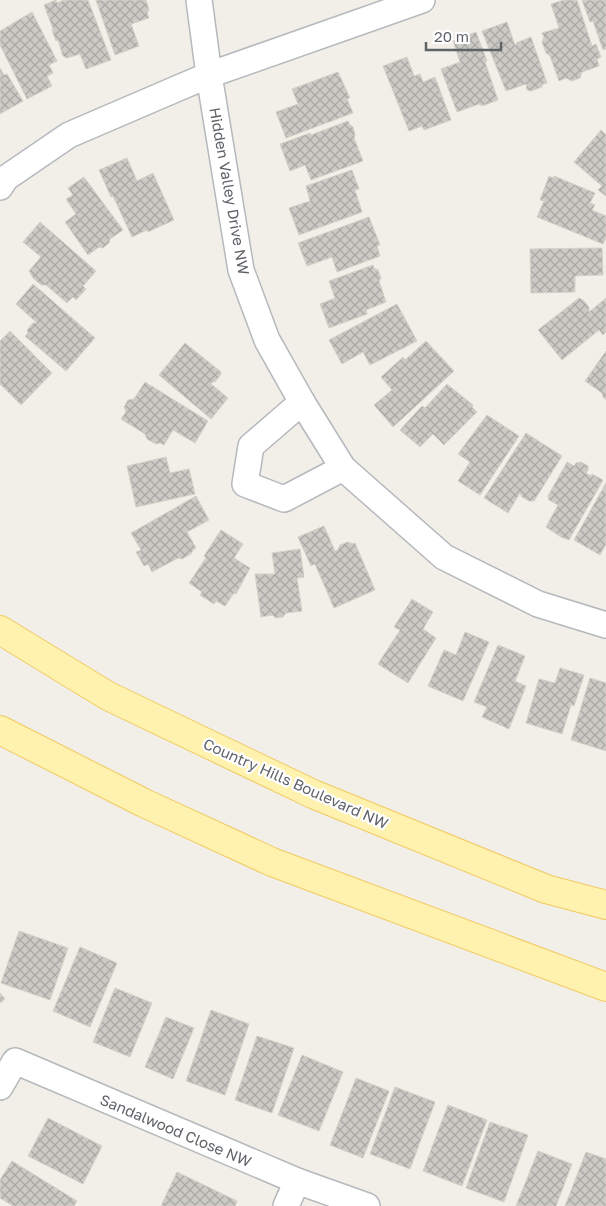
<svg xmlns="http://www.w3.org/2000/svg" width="606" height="1206" font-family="'Golos Text',sans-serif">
  <defs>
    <pattern id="building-cross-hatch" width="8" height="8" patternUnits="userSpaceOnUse" patternTransform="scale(1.25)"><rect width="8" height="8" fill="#cccac5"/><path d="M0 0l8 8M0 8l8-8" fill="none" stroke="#a9a8a4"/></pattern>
  </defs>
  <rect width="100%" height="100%" fill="#f1efe8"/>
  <g fill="url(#building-cross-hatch)" stroke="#d6d1c6">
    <path d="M 56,0 L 57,3 L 64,0 L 88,0 L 111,60 L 86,69 L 80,54 L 67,58 L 63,56 L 58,40 L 56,41 L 52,30 L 53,29 L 44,5 Z"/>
    <path d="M 96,0 L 146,0 L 149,10 L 147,13 L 149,18 L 131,24 L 139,46 L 115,55 Z"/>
    <path d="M 564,0 L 577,0 L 592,46 L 596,44 L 601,57 L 597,59 L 599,66 L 582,72 L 580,78 L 572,81 L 566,78 L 559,81 L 550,56 L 546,53 L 542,42 L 544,37 L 542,33 L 559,28 L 551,4 Z"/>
    <path d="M 582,0 L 606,0 L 606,49 L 603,50 L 593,21 L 590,22 Z"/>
    <path d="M 32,12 L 57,61 L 49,65 L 53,73 L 47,76 L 52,86 L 27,99 L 0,45 L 0,31 Z"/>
    <path d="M 507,22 L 515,45 L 517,44 L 516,43 L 531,37 L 547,83 L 543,84 L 542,87 L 531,91 L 527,90 L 526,84 L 506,91 L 482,31 Z"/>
    <path d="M 476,32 L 487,61 L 485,62 L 498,100 L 482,106 L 479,104 L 457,112 L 441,69 L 460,62 L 453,41 Z"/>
    <path d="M 407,57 L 414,76 L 420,74 L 423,82 L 435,77 L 451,120 L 424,130 L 422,126 L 409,131 L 383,66 Z"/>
    <path d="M 0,68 L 4,75 L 7,74 L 23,101 L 0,114 Z"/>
    <path d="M 338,72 L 350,98 L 347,99 L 353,113 L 286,138 L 276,112 L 298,104 L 292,89 Z"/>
    <path d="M 348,121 L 350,125 L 353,127 L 355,134 L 354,138 L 363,161 L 311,180 L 305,165 L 290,171 L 280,144 L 310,133 L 311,135 Z"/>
    <path d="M 601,130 L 606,135 L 606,196 L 598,190 L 602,186 L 574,162 Z"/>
    <path d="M 127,158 L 137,181 L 153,173 L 174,220 L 150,231 L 148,232 L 147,230 L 132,237 L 113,196 L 111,197 L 99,170 Z"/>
    <path d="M 352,170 L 359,189 L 355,190 L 362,212 L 299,235 L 289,208 L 310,201 L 306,186 Z"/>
    <path d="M 549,176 L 553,178 L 554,176 L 595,193 L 590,203 L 595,205 L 592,210 L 606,216 L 606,238 L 603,244 L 537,217 L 544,201 L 540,200 Z"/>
    <path d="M 84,177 L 123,230 L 110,239 L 109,243 L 103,248 L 99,247 L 88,255 L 65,222 L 76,214 L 66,199 L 73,195 L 68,188 Z"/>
    <path d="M 369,217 L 380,245 L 377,246 L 380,256 L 337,272 L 332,257 L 307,266 L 298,243 Z"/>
    <path d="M 40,222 L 96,271 L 83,286 L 86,289 L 76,300 L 73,297 L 67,303 L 46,285 L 41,285 L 33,278 L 29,271 L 41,257 L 23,242 Z"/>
    <path d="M 602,248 L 603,275 L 575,276 L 575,292 L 531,293 L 530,249 Z"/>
    <path d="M 373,265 L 374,268 L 378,270 L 381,278 L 379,281 L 386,302 L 366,310 L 367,314 L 329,328 L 320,304 L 335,298 L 329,281 Z"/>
    <path d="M 33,284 L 95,338 L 66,371 L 25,336 L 28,333 L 27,330 L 33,323 L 37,323 L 16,304 Z"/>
    <path d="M 579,298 L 583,300 L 589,307 L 589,312 L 606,298 L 606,332 L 603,335 L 599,330 L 562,360 L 538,330 Z"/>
    <path d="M 397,304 L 417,341 L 370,365 L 363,352 L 342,364 L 329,340 Z"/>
    <path d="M 10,331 L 52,373 L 21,405 L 0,384 L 0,341 Z"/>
    <path d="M 426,341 L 454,371 L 393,427 L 374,405 L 392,390 L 381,377 L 403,357 L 405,360 Z"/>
    <path d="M 185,343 L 221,372 L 221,374 L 215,382 L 212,382 L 211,384 L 228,398 L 211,419 L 159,375 Z"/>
    <path d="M 606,351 L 606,400 L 603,397 L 602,393 L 585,381 Z"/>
    <path d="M 145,382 L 208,421 L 195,443 L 173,430 L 164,445 L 160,443 L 156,444 L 147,439 L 145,434 L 121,419 L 126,412 L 124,407 L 128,400 L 134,399 Z"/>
    <path d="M 447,384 L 473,405 L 472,407 L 477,412 L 444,445 L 433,434 L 420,447 L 400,430 L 422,406 L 425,408 Z"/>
    <path d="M 487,415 L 519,436 L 480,495 L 458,481 L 470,462 L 458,454 Z"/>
    <path d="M 526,433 L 562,456 L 534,501 L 529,501 L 522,497 L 520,493 L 508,513 L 484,498 Z"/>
    <path d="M 166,457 L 170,473 L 189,469 L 195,494 L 136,507 L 127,466 Z"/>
    <path d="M 567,462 L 574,466 L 576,463 L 581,462 L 588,466 L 588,470 L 586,473 L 591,476 L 592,474 L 603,480 L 569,540 L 561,537 L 546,527 L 558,505 L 549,500 L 548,496 Z"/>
    <path d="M 606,483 L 606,544 L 600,555 L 574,540 Z"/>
    <path d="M 196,496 L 209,520 L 187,532 L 196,548 L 193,550 L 191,554 L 182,559 L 178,558 L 152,572 L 148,564 L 144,566 L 136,552 L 141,550 L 131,533 Z"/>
    <path d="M 324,526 L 335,551 L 338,550 L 340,545 L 348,542 L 353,544 L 355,543 L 375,590 L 334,608 L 315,564 L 311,566 L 298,537 Z"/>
    <path d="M 221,530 L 243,544 L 234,558 L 250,568 L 236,594 L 234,593 L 225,606 L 216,601 L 214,604 L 200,595 L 202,592 L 189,583 L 206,558 L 204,556 Z"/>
    <path d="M 300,549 L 304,577 L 297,578 L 302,611 L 286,613 L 283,617 L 276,618 L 272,615 L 261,617 L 255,574 L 275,574 L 272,553 Z"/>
    <path d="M 412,599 L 433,612 L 423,629 L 436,638 L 408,683 L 378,664 L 400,630 L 394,627 Z"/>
    <path d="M 465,632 L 489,642 L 463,701 L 428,686 L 444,650 L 456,655 Z"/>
    <path d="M 498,645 L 525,656 L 515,681 L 526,686 L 509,729 L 482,717 L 487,707 L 474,702 Z"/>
    <path d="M 560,668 L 584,675 L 574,706 L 571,705 L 562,734 L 526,723 L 539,679 L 555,683 Z"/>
    <path d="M 590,678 L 606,683 L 606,751 L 571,740 Z"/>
    <path d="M 19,931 L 68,948 L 50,1000 L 1,983 Z"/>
    <path d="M 80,947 L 117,963 L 90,1027 L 53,1011 Z"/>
    <path d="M 115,988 L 152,1003 L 130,1057 L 93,1042 Z"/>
    <path d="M 0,993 L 5,999 L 0,1003 Z"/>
    <path d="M 211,1010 L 249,1024 L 225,1095 L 186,1081 Z"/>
    <path d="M 166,1017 L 194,1028 L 173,1079 L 145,1067 Z"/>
    <path d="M 257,1036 L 294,1048 L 272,1113 L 235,1100 Z"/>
    <path d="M 302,1055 L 343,1072 L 319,1131 L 278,1115 Z"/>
    <path d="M 356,1078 L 389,1091 L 363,1158 L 330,1145 Z"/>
    <path d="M 395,1087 L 435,1102 L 410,1169 L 370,1154 Z"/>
    <path d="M 448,1105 L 487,1120 L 462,1186 L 423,1171 Z"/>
    <path d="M 48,1118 L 102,1146 L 83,1184 L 28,1156 Z"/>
    <path d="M 490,1122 L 528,1135 L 504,1202 L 466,1188 Z"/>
    <path d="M 538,1151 L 572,1164 L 556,1206 L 516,1206 Z"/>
    <path d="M 586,1152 L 606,1159 L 606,1206 L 565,1206 Z"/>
    <path d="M 12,1161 L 77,1201 L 74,1206 L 13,1206 L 0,1198 L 0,1180 Z"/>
    <path d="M 177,1172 L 237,1201 L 235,1206 L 161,1206 Z"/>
  </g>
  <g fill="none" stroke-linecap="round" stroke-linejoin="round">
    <g stroke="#b5b8bc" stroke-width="28">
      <g id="minor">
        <path d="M 199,0 L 209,75 L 241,270 L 267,340 L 302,402 L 343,468 L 444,557 L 538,604 L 606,625"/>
        <path d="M 0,187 L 6,178 L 69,135 L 176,89 L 209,75 L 422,0"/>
        <path d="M 302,402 L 251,446 L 245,484 L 284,499 L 343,468"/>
        <path d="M 0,1087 L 15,1061 L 297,1181 L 367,1206"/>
        <path d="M 286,1206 L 297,1181"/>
      </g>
    </g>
    <g stroke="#f2c960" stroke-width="30">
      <g id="major">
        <path d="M 0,630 L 108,696 L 313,794 L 546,889 L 606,905"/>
        <path d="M 0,730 L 144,803 L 272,862 L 606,987"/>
      </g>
    </g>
    <use href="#minor" stroke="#fff" stroke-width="25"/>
    <use href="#major" stroke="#fff2af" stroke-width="28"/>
  </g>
  <g text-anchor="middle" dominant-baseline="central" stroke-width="4.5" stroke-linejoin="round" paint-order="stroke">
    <g font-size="15" fill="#5f6368" stroke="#fff">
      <text transform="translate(230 191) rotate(80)">Hidden Valley Drive NW</text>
      <text transform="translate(296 783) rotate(24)">Country Hills Boulevard NW</text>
      <text transform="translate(176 1130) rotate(23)">Sandalwood Close NW</text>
    </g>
  </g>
  <path d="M426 42v8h75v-8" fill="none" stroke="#5f6368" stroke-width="2.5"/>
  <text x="434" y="42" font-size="15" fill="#5f6368" stroke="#ffffff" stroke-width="4" paint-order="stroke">20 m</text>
</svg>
